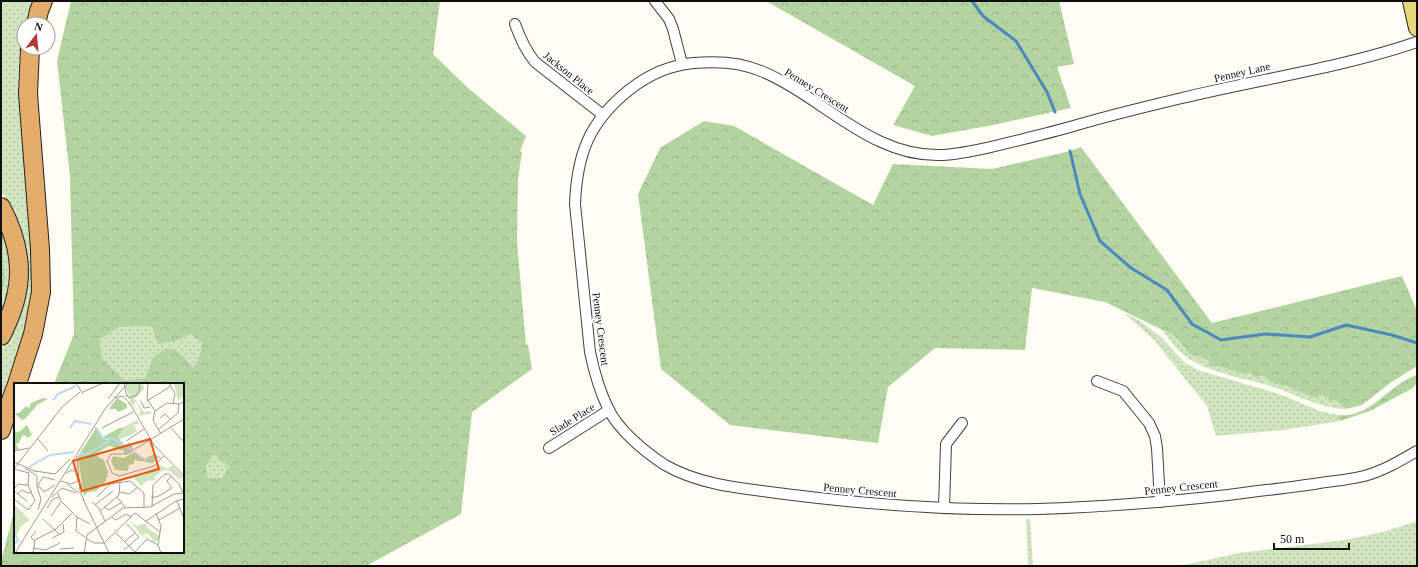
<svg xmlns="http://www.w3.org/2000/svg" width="1418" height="567" font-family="'Times New Roman',serif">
  <defs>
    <pattern id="grass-dots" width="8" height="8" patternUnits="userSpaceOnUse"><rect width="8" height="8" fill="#d0e5bf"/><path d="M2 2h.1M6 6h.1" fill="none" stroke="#b1c3a3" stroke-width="1.8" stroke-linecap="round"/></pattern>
    <pattern id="forest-crowns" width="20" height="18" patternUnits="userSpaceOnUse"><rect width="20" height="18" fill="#b3d4a0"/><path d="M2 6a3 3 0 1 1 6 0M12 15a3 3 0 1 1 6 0" fill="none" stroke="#99b589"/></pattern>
  </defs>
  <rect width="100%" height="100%" fill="#fefcf3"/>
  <g fill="url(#grass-dots)">
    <path d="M 1,1 L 33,1 L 26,24 L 24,24 L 24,33 L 19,58 L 18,84 L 27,189 L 32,223 L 33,295 L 26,329 L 1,398 L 1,351 L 7,341 L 26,252 L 19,224 L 6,198 L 1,192 Z"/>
    <path d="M 4,237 L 13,270 L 9,296 L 1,318 L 1,298 L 5,281 L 3,255 Z"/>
    <path d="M 1124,313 L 1140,321 L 1161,337 L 1185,363 L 1198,370 L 1282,395 L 1320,411 L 1338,415 L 1340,421 L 1283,430 L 1216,436 L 1207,406 L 1154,340 Z"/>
    <path d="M 152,326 L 179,340 L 191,334 L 202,343 L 199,359 L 193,367 L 179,352 L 152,359 L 145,378 L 125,382 L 102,359 L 100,339 L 120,327 Z"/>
    <path d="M 1162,330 L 1175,336 L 1190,355 L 1198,356 L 1210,361 L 1209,366 L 1221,367 L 1246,375 L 1250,372 L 1254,377 L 1263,376 L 1274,384 L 1286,386 L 1315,398 L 1320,395 L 1328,397 L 1329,401 L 1331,402 L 1335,400 L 1346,409 C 1318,408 1294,393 1267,385 C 1243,378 1212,373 1189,359 C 1179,353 1170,340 1162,330 Z"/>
    <path d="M 214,452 L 219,460 L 229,466 L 220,478 L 208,478 L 206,467 Z"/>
    <path d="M 1026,519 L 1030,519 L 1033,566 L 1028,566 Z"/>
    <path d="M 1417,521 L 1417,566 L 1179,566 L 1239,553 L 1345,540 L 1383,532 Z"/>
  </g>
  <g fill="url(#forest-crowns)" fill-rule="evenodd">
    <path d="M 71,1 L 440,1 L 433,54 L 468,88 L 526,136 L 520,151 L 522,152 L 518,179 L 517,242 L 526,345 L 528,345 L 532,369 L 472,412 L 461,514 L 366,566 L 1,566 L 1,561 L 15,508 L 15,552 L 183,552 L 183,384 L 54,384 L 74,334 L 70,177 L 57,61 ZM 152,326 L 158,344 L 179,340 L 191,334 L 202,343 L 199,359 L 193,367 L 179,352 L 166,348 L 152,359 L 145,378 L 125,381 L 102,359 L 100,339 L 120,327 ZM 214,453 L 219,460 L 229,466 L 221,478 L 208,478 L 206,467 Z"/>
    <path d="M 766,1 L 1059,1 L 1074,64 L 1057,67 L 1071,108 L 993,125 L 932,136 L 893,125 L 915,86 Z"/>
    <path d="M 704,121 L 734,126 L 873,205 L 893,164 L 992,169 L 1070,151 L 1081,147 L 1212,323 L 1402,276 L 1417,311 L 1417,366 L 1390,383 L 1362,405 L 1346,409 L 1335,400 L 1331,402 L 1329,401 L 1328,397 L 1320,395 L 1315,398 L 1286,386 L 1274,384 L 1263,376 L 1254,377 L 1250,372 L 1246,375 L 1221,367 L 1208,366 L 1209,361 L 1198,356 L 1190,355 L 1175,336 L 1105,302 L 1032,288 L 1025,350 L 935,348 L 888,387 L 878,443 L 730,425 L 661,369 L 638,194 L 660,148 Z"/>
    <path d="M 1,229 L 4,237 L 3,255 L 5,281 L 1,298 Z"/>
    <path d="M 1417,375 L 1417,382 L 1413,388 L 1370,411 L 1340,421 L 1338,415 C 1371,419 1388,384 1417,375 Z"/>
  </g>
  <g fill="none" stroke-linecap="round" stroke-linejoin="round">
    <g stroke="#4c87be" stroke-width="3">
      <path d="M 972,1 L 983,16 L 1016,41 L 1047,92 L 1055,112"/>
      <path d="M 1070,151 L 1080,194 L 1100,241 L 1131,268 L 1167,290 L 1192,324 L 1221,340 L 1265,334 L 1310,337 L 1346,325 L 1392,335 L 1417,343"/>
    </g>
    <g stroke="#424242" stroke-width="12">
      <g id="minor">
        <path d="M 655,1 L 669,19 L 673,29 L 682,64"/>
        <path d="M 515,24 C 520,38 525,50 535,62 L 603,115"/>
        <path d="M 1417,42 C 1341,68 1260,79 1182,98 C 1144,107 1107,116 1070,127 C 1045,134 1020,140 995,146 C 977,150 960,154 942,155 C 871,158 822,96 761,71 C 740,62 716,61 694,63 C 670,65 648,75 629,90 C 589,122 577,154 575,204 L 590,352 C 594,371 599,390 608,408 C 618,430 645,452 665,465 C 703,487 751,489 793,495 C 874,505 956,511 1038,509 C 1102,507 1165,502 1228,495 C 1257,491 1286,488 1314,484 C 1331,481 1348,480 1364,476 C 1383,471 1400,461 1417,451"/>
        <path d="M 1097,381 L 1123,391 L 1149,423 L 1155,436 L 1157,448 L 1160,502"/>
        <path d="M 549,448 L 609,410"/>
        <path d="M 944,508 L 946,444 L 962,423"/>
      </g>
    </g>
    <g stroke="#202020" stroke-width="18">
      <path id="primary" d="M 1411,1 L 1417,28"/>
    </g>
    <g stroke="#202020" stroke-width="20">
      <g id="motorway">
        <path d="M 36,24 L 39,11 L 43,1"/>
        <path d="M 1,207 C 25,253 25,290 1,336"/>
        <path d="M 17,384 L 33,334 L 41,292 L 40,249 L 28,94 L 30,48"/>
        <path d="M 1,430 L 15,389"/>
      </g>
    </g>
    <use href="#minor" stroke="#fff" stroke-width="10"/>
    <use href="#primary" stroke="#e9d777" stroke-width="16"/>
    <use href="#motorway" stroke="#e4ac6a" stroke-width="18"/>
  </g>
  <g text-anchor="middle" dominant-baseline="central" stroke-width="4" stroke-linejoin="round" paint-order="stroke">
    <g font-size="11" fill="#0f0f0f" stroke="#fff">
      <text transform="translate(1242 72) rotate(-13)">Penney Lane</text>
      <text transform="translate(569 73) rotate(39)">Jackson Place</text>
      <text transform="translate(817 90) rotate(32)">Penney Crescent</text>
      <text transform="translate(601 329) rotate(83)">Penney Crescent</text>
      <text transform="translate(572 419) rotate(-32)">Slade Place</text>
      <text transform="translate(1181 487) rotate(-6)">Penney Crescent</text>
      <text transform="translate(860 490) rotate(5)">Penney Crescent</text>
    </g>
  </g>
  <g transform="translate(14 383)">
    <rect width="170" height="170" fill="#fefcf3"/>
    <path d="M 116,0 L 128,0 L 130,4 L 129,10 L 129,7 L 120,16 L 122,17 L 129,28 L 131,28 L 130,30 L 134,28 L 139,30 L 124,33 L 128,29 L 124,31 L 127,27 L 125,25 L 122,27 L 125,24 L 122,18 L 119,22 L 121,27 L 115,16 L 125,8 L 116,15 L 111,3 ZM 160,0 L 170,0 L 170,12 L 164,18 ZM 123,37 L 125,41 L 120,41 L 123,48 L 120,50 L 124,48 L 105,57 L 103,54 L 106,46 ZM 146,82 L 154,86 L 158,82 L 169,94 L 165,96 L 156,88 L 149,87 L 140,94 L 142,97 L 133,98 L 125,105 L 127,103 L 119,94 L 124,93 L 123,90 L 124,93 L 129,92 ZM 0,121 L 16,137 L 7,143 L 0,157 ZM 116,138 L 123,143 L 133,140 L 132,144 L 145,153 L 144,158 L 137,158 L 139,156 L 133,150 L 128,153 L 126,150 L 124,151 L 125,149 Z" fill="#d0e5bf"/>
    <path d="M 29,15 L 34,16 L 23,22 L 11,36 L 8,37 L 0,30 L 5,30 L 12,23 L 15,25 L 17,20 ZM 103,15 L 113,21 L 113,25 L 104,29 L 102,26 L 95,26 ZM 13,42 L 18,52 L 13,55 L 11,52 L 8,53 L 5,60 L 2,61 L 5,66 L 1,67 L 0,48 L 5,49 ZM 83,44 L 89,54 L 105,45 L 110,45 L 103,54 L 111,62 L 116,59 L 119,67 L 110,71 L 110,68 L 95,63 L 83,70 L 84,74 L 90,77 L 94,89 L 92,98 L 82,108 L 72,110 L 70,114 L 64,73 ZM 120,69 L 130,76 L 140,71 L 146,74 L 138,80 L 120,77 L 120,81 L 115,82 L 114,88 L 101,87 L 97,78 L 99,73 L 110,75 Z" fill="#b3d4a0"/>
    <path fill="none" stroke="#bdd8f0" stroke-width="2" d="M 39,17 L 44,11 L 62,3M 81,44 L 89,56 L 100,56 L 118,67M 56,45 L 61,38 L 77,41M 120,69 L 131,77 L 147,74M 66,70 L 72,72 L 95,58M 36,72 L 60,69M 15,84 L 36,72M 0,148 L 4,158 L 0,161"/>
    <path fill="none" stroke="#9e9d98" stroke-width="1" d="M 62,0 L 69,11M 110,0 L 113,14M 134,0 L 133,16 L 141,28M 155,0 L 161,11 L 159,20M 69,9 L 89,0M 113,12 L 115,15 L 123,12 L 126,6 L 125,0M 100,15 L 109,13 L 116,21M 94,16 L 106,0M 127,18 L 130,25 L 136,24M 133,18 L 157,3M 115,19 L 140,62 L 170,93M 141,28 L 153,20 L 165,21 L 170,19M 141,28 L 139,37 L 147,51M 146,35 L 151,31 L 156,36M 88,45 L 119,29M 157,45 L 170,59M 145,46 L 164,30 L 165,21M 24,56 L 34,68M 112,58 L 130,46M 0,68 L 15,65M 63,73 L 66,108 L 70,118M 150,73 L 140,83 L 105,93 L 98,90 L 93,78 L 97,71 L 113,71 L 170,36M 0,79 L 23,89M 11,85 L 23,93 L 23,104 L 27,116 L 24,127M 0,86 L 48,24 L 66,9M 0,86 L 15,90 L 14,103M 21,88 L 41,91 L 56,76M 47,98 L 57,101 L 64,98 L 62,89 L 58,87 L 52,90M 53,101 L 65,110M 41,102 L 30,109 L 24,102 L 29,94 L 41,97M 0,106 L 4,101 L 14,102 L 21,118 L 14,127 L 0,116M 0,108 L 13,118M 106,109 L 115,111 L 124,104M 44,110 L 47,118 L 63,134 L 76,141M 3,111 L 8,107 L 14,110 L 18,109M 38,114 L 48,105 L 62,110M 83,114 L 96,101 L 116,98 L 130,110 L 130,125M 103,114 L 111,124M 137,114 L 143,114 L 158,105 L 153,98 L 157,93M 69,116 L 95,170M 163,118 L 170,136M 78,119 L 85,125 L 91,138M 81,122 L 99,108M 90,124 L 95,127 L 108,119M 138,124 L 139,102 L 151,91 L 155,91 L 165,101 L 169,110M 33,125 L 39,116 L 45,114M 86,128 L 105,112 L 106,99M 142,130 L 147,143 L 144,162 L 147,170M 37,133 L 47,119M 63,134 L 62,148 L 71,154M 98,134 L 102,137 L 112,131 L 118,134M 29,136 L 46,152M 145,137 L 166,125M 132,138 L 162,118 L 170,116M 102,150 L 122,170M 170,150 L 170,163M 38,155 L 50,149 L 49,141M 73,156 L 80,160 L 90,160 L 121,130 L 146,149M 20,158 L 17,154 L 22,148M 110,159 L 121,150M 19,165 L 31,167 L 46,160M 46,166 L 60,165M 110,167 L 125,154 L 113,141M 121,169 L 133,156 L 144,162M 1,170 L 91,26 L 114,0M 19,170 L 21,157 L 42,146 L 59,129M 70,170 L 73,152 L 109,125 L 136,124 L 160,111 L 170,110"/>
    <path fill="#e8590c" fill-opacity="0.15" stroke="#e8590c" stroke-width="2" d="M 136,56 L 145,86 L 68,108 L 59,78 Z"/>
    <rect width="170" height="170" fill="none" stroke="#0f0f0f" stroke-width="2"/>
  </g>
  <rect width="1418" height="567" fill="none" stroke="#0f0f0f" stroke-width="4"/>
  <g transform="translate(36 36) rotate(16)"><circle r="19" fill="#ffffff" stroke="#9f9f9f"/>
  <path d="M0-3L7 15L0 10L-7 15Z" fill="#b03b36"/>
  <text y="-6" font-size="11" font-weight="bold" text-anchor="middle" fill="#0f0f0f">N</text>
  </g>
  <path d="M1274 543v6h75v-6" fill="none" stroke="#0f0f0f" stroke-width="2"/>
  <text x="1280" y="543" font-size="12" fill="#0f0f0f" stroke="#ffffff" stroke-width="3" paint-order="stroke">50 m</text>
</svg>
